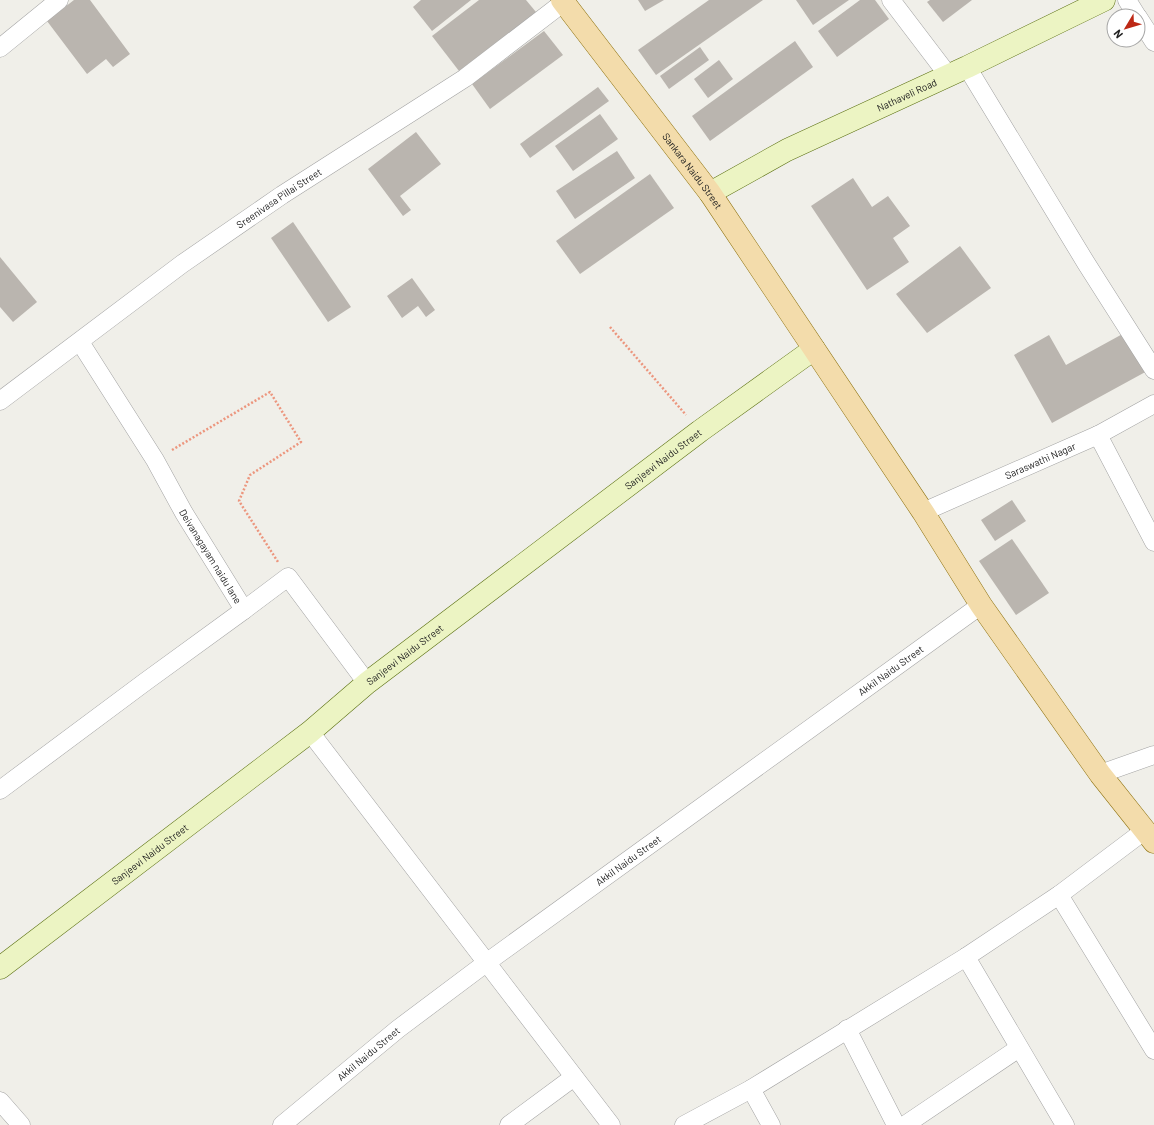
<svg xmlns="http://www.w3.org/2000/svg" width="1154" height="1125" font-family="Barlow,sans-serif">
  <rect width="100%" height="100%" fill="#f0efe9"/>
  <g fill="#bab5af">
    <path d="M 74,0 L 90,0 L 130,54 L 113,67 L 106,59 L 87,74 L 47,21 Z"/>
    <path d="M 421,0 L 471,0 L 432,31 L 413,7 Z"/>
    <path d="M 479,0 L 526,0 L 536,12 L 459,71 L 432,36 Z"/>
    <path d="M 638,0 L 664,0 L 645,11 Z"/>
    <path d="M 709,0 L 763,0 L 656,75 L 638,50 Z"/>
    <path d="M 796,0 L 849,0 L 813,25 Z"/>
    <path d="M 860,0 L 875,0 L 889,19 L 837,57 L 818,31 Z"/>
    <path d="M 930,0 L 972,0 L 943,22 L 927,2 Z"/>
    <path d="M 544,31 L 563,55 L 490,109 L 472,84 Z"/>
    <path d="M 795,41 L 813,67 L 710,141 L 692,116 Z"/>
    <path d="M 700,47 L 709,60 L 669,89 L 660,76 Z"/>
    <path d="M 719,60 L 733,79 L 708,98 L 694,79 Z"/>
    <path d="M 598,87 L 609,101 L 530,158 L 520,144 Z"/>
    <path d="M 600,114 L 618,139 L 573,171 L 555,146 Z"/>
    <path d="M 416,132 L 441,164 L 400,196 L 411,210 L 403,216 L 368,169 Z"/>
    <path d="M 617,151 L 635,178 L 575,219 L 556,191 Z"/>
    <path d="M 650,174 L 674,208 L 580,274 L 556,241 Z"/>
    <path d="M 853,178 L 872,207 L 888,196 L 910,226 L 893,238 L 909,262 L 867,290 L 811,206 Z"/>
    <path d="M 293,222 L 351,307 L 328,322 L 271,238 Z"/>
    <path d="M 960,246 L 991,288 L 927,333 L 896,294 Z"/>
    <path d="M 0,257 L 37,302 L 13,322 L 0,307 Z"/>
    <path d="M 412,278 L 435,310 L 426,317 L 418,306 L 402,318 L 387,296 Z"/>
    <path d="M 1128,331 L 1149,370 L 1052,423 L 1014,355 L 1049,335 L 1066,365 Z"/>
    <path d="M 1012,500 L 1026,521 L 995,541 L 981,520 Z"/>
    <path d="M 1012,539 L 1049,593 L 1016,615 L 979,561 Z"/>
  </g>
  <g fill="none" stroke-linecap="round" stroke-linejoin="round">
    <g stroke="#a2a2a2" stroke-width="19">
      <g id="street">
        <path d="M 891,0 L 948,75"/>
        <path d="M 1127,0 L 1137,16"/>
        <path d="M 1138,17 L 1154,42"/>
        <path d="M 0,48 L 59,0"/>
        <path d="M 967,67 L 1086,263 L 1154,370"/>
        <path id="s1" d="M 80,342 L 155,460 L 184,513 L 244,610 L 288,577 L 367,683"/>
        <path id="s2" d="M 0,401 L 182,264 L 282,195 L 465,78 L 564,2"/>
        <path d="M 1098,435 L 1154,542"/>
        <path id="s3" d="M 923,512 L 1098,435 L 1154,404"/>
        <path d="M 310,732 L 611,1125"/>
        <path d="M 1100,774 L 1154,755"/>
        <path d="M 0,790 L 145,682 L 244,610"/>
        <path d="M 1059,895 L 1154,1050"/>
        <path d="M 966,957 L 1065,1125"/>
        <path d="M 847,1029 L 896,1125"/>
        <path d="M 751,1089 L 771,1125"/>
        <path d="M 0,1101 L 21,1125"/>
        <path id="s4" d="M 282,1125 L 398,1029 L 486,963 L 981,605"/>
        <path d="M 509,1125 L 574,1077"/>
        <path d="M 684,1125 L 751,1089 L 966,957 L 1059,895 L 1144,831"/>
        <path d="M 905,1125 L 1019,1048"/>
      </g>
    </g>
    <g stroke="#5b7011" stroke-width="23">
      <g id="secondary">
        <path id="s5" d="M 710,193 L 787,150 L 967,67 L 1104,0"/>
        <path id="s6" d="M 0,968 L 310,732 L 367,683 L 700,431 L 814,349"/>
      </g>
    </g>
    <g stroke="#8f7310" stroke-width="23">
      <g id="primary">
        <path id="s7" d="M 562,0 L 710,193 L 923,512 L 981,605 L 1100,774 L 1154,842"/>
      </g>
    </g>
    <g stroke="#ec967e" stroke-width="2.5" stroke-dasharray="2 2" stroke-linecap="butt">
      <path d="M 610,327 L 686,415"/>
      <path d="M 172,450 L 270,392 L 301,442 L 250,475 L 239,501 L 278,562"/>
    </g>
    <use href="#street" stroke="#fff" stroke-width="18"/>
    <use href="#secondary" stroke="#ecf4c3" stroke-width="22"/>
    <use href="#primary" stroke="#f3dcab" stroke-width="22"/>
  </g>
  <g text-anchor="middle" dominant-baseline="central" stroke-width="3.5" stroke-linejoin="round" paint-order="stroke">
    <g font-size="10" fill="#212121" stroke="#fff">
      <text stroke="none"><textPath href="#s5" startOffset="220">Nathaveli Road</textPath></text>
      <text stroke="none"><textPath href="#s7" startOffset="215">Sankara Naidu Street</textPath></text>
      <text stroke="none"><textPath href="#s2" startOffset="345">Sreenivasa Pillai Street</textPath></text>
      <text stroke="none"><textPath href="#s6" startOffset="836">Sanjeevi Naidu Street</textPath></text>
      <text stroke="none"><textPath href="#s3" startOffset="128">Saraswathi Nagar</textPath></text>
      <text stroke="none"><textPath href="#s1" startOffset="251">Deivanagayam naidu lane</textPath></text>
      <text stroke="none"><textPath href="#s6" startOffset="512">Sanjeevi Naidu Street</textPath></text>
      <text stroke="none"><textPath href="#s4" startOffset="760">Akkil Naidu Street</textPath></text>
      <text stroke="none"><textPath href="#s6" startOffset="188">Sanjeevi Naidu Street</textPath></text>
      <text stroke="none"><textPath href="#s4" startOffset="436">Akkil Naidu Street</textPath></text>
      <text stroke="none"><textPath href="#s4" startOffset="112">Akkil Naidu Street</textPath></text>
    </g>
  </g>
  <g transform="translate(1126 28) rotate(232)"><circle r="19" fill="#ffffff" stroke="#a6a6a6"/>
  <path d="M0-3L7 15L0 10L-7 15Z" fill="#bd2815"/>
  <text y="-6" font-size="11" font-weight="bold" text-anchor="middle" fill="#212121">N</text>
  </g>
</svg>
